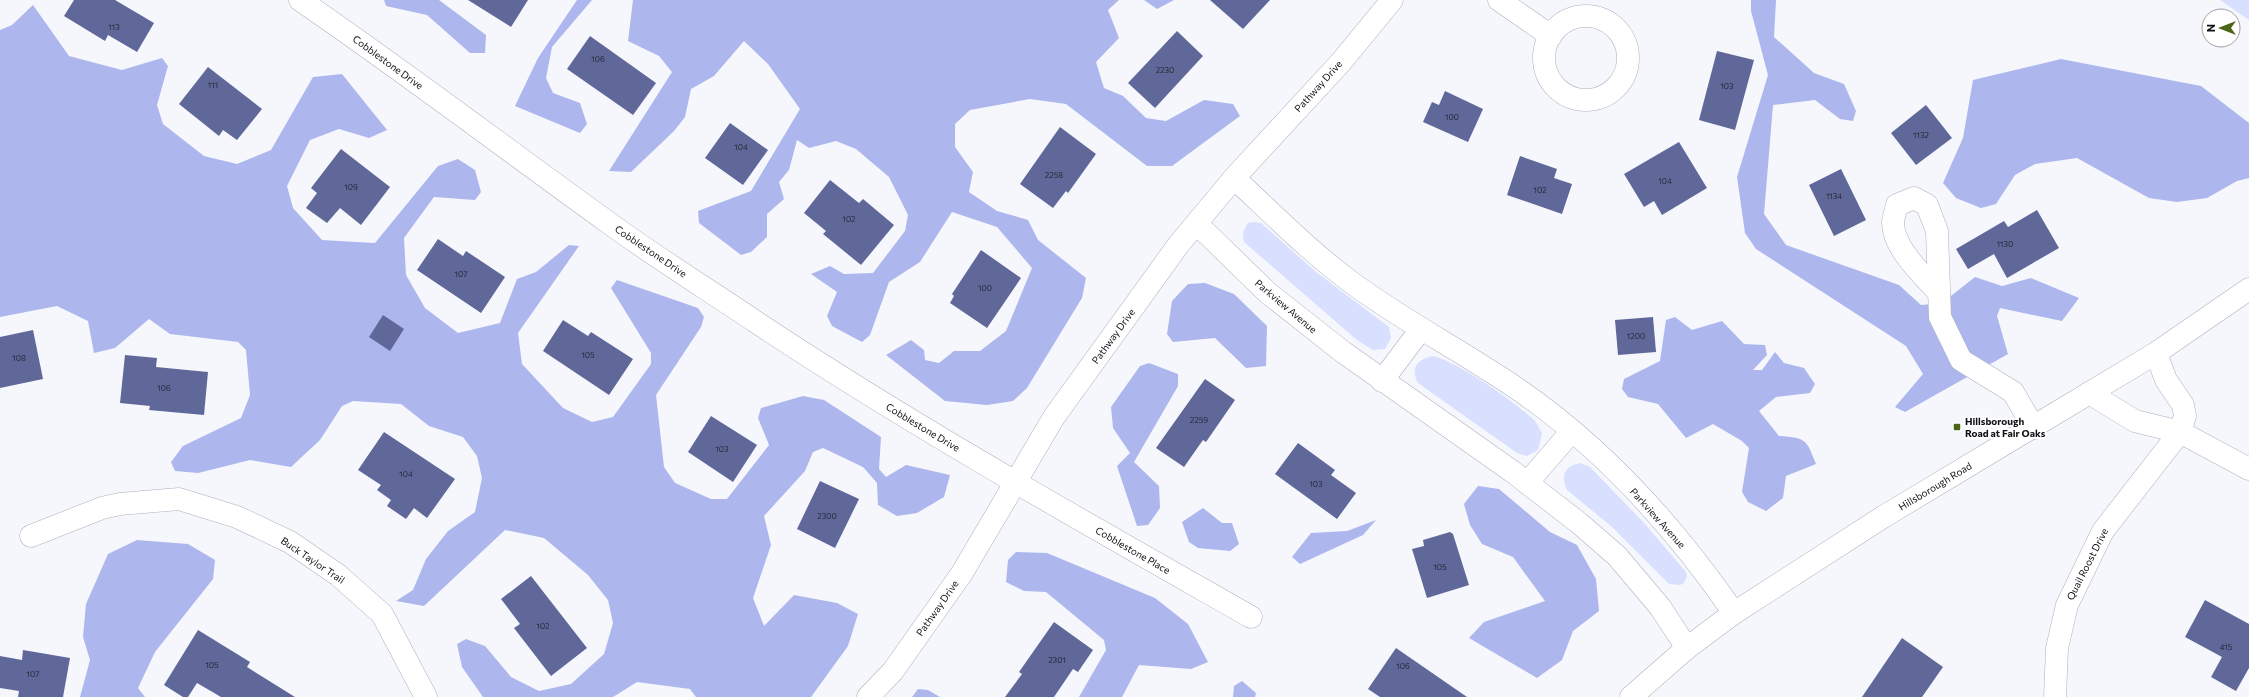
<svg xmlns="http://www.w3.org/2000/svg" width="2249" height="697" font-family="Commissioner,sans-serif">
  <rect width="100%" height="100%" fill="#f5f7fd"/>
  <g fill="#d8dfff">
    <path d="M 2220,0 L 2249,0 L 2249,20 Z"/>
    <path d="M 1254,222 L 1261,223 L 1316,272 L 1389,327 L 1391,338 L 1385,349 L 1373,350 L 1357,340 L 1244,242 C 1242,234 1243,230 1248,223 Z"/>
    <path d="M 1432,356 C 1456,360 1516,403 1534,420 C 1538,424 1540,430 1542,434 L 1538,450 L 1527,456 L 1517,453 L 1418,383 C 1410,368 1417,360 1432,356 Z"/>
    <path d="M 1580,463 L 1590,467 L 1645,524 L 1685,571 L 1687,576 L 1684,583 L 1680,585 L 1669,584 L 1611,526 L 1567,490 C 1560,476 1565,466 1580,463 Z"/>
  </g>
  <g fill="#adb7ed">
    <path d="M 384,0 L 439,0 L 486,35 L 485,53 L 470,53 L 427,15 L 386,6 Z"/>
    <path d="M 577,0 L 592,0 L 552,47 L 546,78 L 553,93 L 580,103 L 587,124 L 580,133 L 515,106 L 538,58 Z"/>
    <path d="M 633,0 L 1119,0 L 1108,10 L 1119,38 L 1096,62 L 1104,88 L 1123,96 L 1146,118 L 1166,121 L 1204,100 L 1233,104 L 1240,116 L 1172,166 L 1147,166 L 1066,104 L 1030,99 L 970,110 L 955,124 L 955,147 L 973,172 L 969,192 L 997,211 L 1028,220 L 1038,240 L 1086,278 L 1082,298 L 1027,388 L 1013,401 L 987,405 L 945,401 L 886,355 L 911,340 L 924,350 L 925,360 L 939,363 L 954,351 L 980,351 L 1006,331 L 1032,268 L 997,227 L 952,212 L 920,262 L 889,282 L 870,335 L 862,342 L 832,326 L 827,316 L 837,292 L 811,274 L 830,266 L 844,274 L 873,273 L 905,231 L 908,215 L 889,177 L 856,149 L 836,141 L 809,148 L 797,140 L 789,170 L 779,182 L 784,199 L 767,214 L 767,237 L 751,252 L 741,255 L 699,223 L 698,211 L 751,191 L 800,109 L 768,64 L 744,41 L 714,76 L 691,89 L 685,117 L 674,131 L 631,172 L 609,171 L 672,72 L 659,56 L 628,41 Z"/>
    <path d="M 1144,0 L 1174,0 L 1157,9 Z"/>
    <path d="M 1751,0 L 1776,0 L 1774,37 L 1814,73 L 1844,84 L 1856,111 L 1853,121 L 1840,119 L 1815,100 L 1773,105 L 1764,214 L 1786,245 L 1899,285 L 1921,305 L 1942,303 L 1975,277 L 2002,286 L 2031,278 L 2079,298 L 2062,321 L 2000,308 L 1997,316 L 2008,354 L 1905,412 L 1895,407 L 1923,374 L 1906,346 L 1756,249 L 1745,233 L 1737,177 L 1768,75 L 1751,11 Z"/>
    <path d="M 33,5 L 69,56 L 122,70 L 162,58 L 168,66 L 157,105 L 163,124 L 204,156 L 237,164 L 271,150 L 313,77 L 342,74 L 387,130 L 369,138 L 339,129 L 310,140 L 287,186 L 293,208 L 322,240 L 375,243 L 438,166 L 458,159 L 475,170 L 481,192 L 475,200 L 434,197 L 404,238 L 406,275 L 425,308 L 458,333 L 500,323 L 517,279 L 536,272 L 569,245 L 579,246 L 518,333 L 522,364 L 563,408 L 592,422 L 613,417 L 651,364 L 651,353 L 611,288 L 617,280 L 698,308 L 704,317 L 701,327 L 656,395 L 664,467 L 675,483 L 711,499 L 727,499 L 769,445 L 758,418 L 761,408 L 803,396 L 824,400 L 881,437 L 879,469 L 886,477 L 906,465 L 950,475 L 944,497 L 917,513 L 897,516 L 878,505 L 877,483 L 863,467 L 823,448 L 813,452 L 805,471 L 764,516 L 771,545 L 753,598 L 764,626 L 794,595 L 837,603 L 858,614 L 848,646 L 811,697 L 696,697 L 690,689 L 637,682 L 613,697 L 483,697 L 462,667 L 457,644 L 466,639 L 485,646 L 511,677 L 539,691 L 571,684 L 604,654 L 613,623 L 608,600 L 588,575 L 544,538 L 505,530 L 424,606 L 396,601 L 413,590 L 426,559 L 448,531 L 475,512 L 482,478 L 477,456 L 463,437 L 429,426 L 401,404 L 353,401 L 342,406 L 320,440 L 291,467 L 250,460 L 198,473 L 175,471 L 171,462 L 183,446 L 241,418 L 250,395 L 246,350 L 238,342 L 170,334 L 149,319 L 115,348 L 94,353 L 88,321 L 57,306 L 0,317 L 0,30 L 12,25 Z"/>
    <path d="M 2061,59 L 2201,86 L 2249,123 L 2249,178 L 2237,181 L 2207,198 L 2177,202 L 2149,198 L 2077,158 L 2035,164 L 2015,175 L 1996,204 L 1981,208 L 1956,198 L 1943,183 L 1963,138 L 1973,80 Z"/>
    <path d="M 1205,283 L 1234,294 L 1267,326 L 1266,366 L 1246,368 L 1215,338 L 1173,342 L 1167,334 L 1172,301 L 1188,284 Z"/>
    <path d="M 1675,317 L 1692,330 L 1722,321 L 1744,344 L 1765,345 L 1767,355 L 1753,370 L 1762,370 L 1775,352 L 1784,363 L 1804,368 L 1815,384 L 1810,393 L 1776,397 L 1759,411 L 1779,436 C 1807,438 1806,439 1816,464 L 1786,476 L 1783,498 L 1766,511 L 1748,502 L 1742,492 L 1749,448 L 1742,441 L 1713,424 L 1686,438 L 1658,404 L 1628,397 L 1622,389 L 1624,379 L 1660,361 L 1666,320 Z"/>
    <path d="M 1149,363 L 1178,374 L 1178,386 L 1134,462 L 1159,486 L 1160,508 L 1148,525 L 1137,526 L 1117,466 L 1130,453 L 1113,428 L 1111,407 L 1140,366 Z"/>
    <path d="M 1478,486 L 1499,489 L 1550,532 L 1577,545 L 1596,579 L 1599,611 L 1573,631 L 1562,660 L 1537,678 L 1469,638 L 1484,622 L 1545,601 L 1513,557 L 1482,544 L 1470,525 L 1464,504 Z"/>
    <path d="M 1203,508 L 1222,523 L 1232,523 L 1239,544 L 1230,551 L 1198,548 L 1189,542 L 1182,522 Z"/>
    <path d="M 1376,520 L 1363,535 L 1300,564 L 1292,557 L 1311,533 L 1347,531 Z"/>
    <path d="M 137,540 L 188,544 L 215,560 L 213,579 L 155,652 L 138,688 L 145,697 L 80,697 L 90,660 L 83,637 L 86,604 L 108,554 Z"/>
    <path d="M 1016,552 L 1047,553 L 1155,598 L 1188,624 L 1208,662 L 1191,669 L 1139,665 L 1122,697 L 1079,697 L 1106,650 L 1104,640 L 1046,592 L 1024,591 L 1006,582 L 1008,560 Z"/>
    <path d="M 1242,681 L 1256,693 L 1255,697 L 1233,697 L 1234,686 Z"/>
    <path d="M 918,689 L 928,690 L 940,697 L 912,697 Z"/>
  </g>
  <g fill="#606899">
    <path d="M 74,0 L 115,0 L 154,23 L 137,52 L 108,35 L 105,41 L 64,16 Z"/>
    <path d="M 468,0 L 528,0 L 511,27 Z"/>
    <path d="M 1210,0 L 1270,0 L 1243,29 Z"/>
    <path d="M 1177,31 L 1203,56 L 1155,108 L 1128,83 Z"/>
    <path d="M 590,36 L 656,83 L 633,115 L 567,69 Z"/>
    <path d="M 1717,51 L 1754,60 L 1735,130 L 1699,120 Z"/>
    <path d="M 208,67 L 262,109 L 237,140 L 223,130 L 219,136 L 179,104 Z"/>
    <path d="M 1445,91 L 1483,109 L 1468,142 L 1423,122 L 1432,102 L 1439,105 Z"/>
    <path d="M 1926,105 L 1952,138 L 1916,165 L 1891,133 Z"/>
    <path d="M 730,123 L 768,150 L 743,185 L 705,158 Z"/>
    <path d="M 1060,127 L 1096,154 L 1068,193 L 1066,191 L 1053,208 L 1020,184 Z"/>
    <path d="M 1679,142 L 1707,188 L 1662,215 L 1654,201 L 1644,207 L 1624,174 Z"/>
    <path d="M 341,149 L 390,187 L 361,225 L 340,208 L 327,223 L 306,208 L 317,193 L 311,188 Z"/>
    <path d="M 1520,156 L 1557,169 L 1554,178 L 1572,184 L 1562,214 L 1507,195 Z"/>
    <path d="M 1841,169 L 1866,220 L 1834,236 L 1809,185 Z"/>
    <path d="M 830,180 L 859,203 L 863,199 L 894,225 L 861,265 L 823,234 L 826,231 L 804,213 Z"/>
    <path d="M 2037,210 L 2059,248 L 2007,278 L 1994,254 L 1968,269 L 1956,249 L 2004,221 L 2008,227 Z"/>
    <path d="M 438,239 L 463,256 L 466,251 L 505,277 L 481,313 L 417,270 Z"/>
    <path d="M 981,250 L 1021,278 L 987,328 L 950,303 L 954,296 L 952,294 Z"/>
    <path d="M 383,315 L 404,329 L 390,351 L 369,337 Z"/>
    <path d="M 1653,317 L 1656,352 L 1618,355 L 1615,320 Z"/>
    <path d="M 563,320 L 588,336 L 591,332 L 633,359 L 609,395 L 543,351 Z"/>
    <path d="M 33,330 L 43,379 L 0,388 L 0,337 Z"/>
    <path d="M 125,355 L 157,358 L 156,367 L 208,372 L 204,415 L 149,410 L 150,406 L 120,403 Z"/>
    <path d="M 1205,379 L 1235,400 L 1206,442 L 1203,440 L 1184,467 L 1156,448 Z"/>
    <path d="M 711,416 L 757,445 L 733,482 L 688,452 Z"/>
    <path d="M 384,432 L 455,479 L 427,518 L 414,508 L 406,519 L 387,506 L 391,500 L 377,490 L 381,485 L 358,470 Z"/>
    <path d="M 1298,443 L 1335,470 L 1331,475 L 1356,493 L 1337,519 L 1275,474 Z"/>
    <path d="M 820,481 L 859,499 L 835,548 L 797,529 Z"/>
    <path d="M 1450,532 L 1453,534 L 1469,585 L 1427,598 L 1412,549 L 1424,546 L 1423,540 Z"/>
    <path d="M 531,576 L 587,648 L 551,676 L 514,628 L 520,624 L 501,599 Z"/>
    <path d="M 2205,600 L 2249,624 L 2249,668 L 2236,691 L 2211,677 L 2222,657 L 2185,637 Z"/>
    <path d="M 1054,622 L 1093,650 L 1078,672 L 1073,669 L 1054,697 L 1005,697 L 1022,674 L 1019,672 Z"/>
    <path d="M 198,630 L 250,662 L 247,667 L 295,697 L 221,697 L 197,683 L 188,697 L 183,697 L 164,685 Z"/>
    <path d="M 1902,638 L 1943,667 L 1922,697 L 1862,697 Z"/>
    <path d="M 1396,648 L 1467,697 L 1380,697 L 1368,689 Z"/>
    <path d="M 23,650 L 70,658 L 63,697 L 18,697 L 19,691 L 0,688 L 0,656 L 22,660 Z"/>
  </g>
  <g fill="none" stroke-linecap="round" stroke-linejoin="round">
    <g stroke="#adb0be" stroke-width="23">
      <g id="minor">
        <path d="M 300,0 C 405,72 506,149 609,223 C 657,258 707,289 756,322 C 916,428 1084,522 1251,617"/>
        <path d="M 1499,0 L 1551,36"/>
        <circle cx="1586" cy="58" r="42"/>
        <path d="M 1234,178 C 1274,215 1311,253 1355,285 C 1407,323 1465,353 1519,390 C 1603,448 1676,529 1734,613"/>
        <path d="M 1197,224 L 1268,293 L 1343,352 L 1513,472 L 1579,523 L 1617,556 L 1660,607 L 1687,648"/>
        <path d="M 1938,292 C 1923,275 1893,248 1893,223 C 1893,218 1896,210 1897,205 L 1914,198 L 1927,205 L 1937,231 L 1940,317 L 1961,360 L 2013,392 L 2034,428"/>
        <path d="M 1382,381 L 1421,329"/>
        <path d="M 2089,393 L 2135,421 L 2180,432 L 2249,469"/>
        <path d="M 1527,483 L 1572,431"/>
        <path d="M 31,536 L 102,508 L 120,504 L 179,499 L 237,517 L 290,542 L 338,575 L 382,614 L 426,697"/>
        <path d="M 868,697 L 893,671 L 962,573 L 1054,417 L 1179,244 L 1234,178 L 1341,62 L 1392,0"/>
        <path d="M 2055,697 L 2057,648 L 2067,605 L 2103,531 L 2180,432 L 2185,416 L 2183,405 L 2166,380 L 2156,353"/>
      </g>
    </g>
    <g stroke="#adb0be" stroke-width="23">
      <path id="major" d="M 1631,697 L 1687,648 L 1734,613 L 1883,517 L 2156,353 L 2249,289"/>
    </g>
    <use href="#minor" stroke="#fff" stroke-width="22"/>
    <use href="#major" stroke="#fff" stroke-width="22"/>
  </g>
  <rect fill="#4a6516" stroke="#fff" stroke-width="1.5" x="1953" y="423" width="8" height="8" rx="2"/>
  <g text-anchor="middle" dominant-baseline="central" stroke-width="4" stroke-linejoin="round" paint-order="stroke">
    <g font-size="8" fill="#252838">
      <text x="114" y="27">113</text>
      <text x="598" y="59">106</text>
      <text x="1165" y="70">2230</text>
      <text x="213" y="85">111</text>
      <text x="1727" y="86">103</text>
      <text x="1452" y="117">100</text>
      <text x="1921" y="135">1132</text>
      <text x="741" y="147">104</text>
      <text x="1054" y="175">2258</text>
      <text x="1665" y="181">104</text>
      <text x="351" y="187">109</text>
      <text x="1540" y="190">102</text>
      <text x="1834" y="196">1134</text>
      <text x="849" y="219">102</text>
      <text x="2005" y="244">1130</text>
      <text x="461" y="274">107</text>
      <text x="985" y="288">100</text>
      <text x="1636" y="336">1200</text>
      <text x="588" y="355">105</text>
      <text x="19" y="358">108</text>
      <text x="164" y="388">106</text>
      <text x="1199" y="420">2259</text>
      <text x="722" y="449">103</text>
      <text x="406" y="474">104</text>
      <text x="1316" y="484">103</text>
      <text x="827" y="516">2300</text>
      <text x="1440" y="567">105</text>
      <text x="543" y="626">102</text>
      <text x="2226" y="647">415</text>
      <text x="1057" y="660">2301</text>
      <text x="212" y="665">105</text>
      <text x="1403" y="666">106</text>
      <text x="33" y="674">107</text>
    </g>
    <g font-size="10" fill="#111217" stroke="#fff">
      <text transform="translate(388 62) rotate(36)">Cobblestone Drive</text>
      <text transform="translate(1318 86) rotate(-48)">Pathway Drive</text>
      <text transform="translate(651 251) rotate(34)">Cobblestone Drive</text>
      <text transform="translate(1286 306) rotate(40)">Parkview Avenue</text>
      <text transform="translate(1113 336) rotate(-54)">Pathway Drive</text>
      <text transform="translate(923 427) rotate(31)">Cobblestone Drive</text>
      <text transform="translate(1935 486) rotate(-31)">Hillsborough Road</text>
      <text transform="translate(1658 518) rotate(48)">Parkview Avenue</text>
      <text transform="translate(1133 550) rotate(30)">Cobblestone Place</text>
      <text transform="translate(313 560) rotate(34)">Buck Taylor Trail</text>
      <text transform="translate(2087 564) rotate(-63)">Quail Roost Drive</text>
      <text transform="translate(937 608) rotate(-55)">Pathway Drive</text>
    </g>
    <g font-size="10" font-weight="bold" fill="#111217" stroke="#fff" text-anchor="start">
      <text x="1965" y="421">Hillsborough<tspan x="1965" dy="12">Road at Fair Oaks</tspan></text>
    </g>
  </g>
  <g transform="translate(2221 28) rotate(270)"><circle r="19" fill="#ffffff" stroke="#a0a0a2"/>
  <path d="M0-3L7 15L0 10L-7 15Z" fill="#4a6516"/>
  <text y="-6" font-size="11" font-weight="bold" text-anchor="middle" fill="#111217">N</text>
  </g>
</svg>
